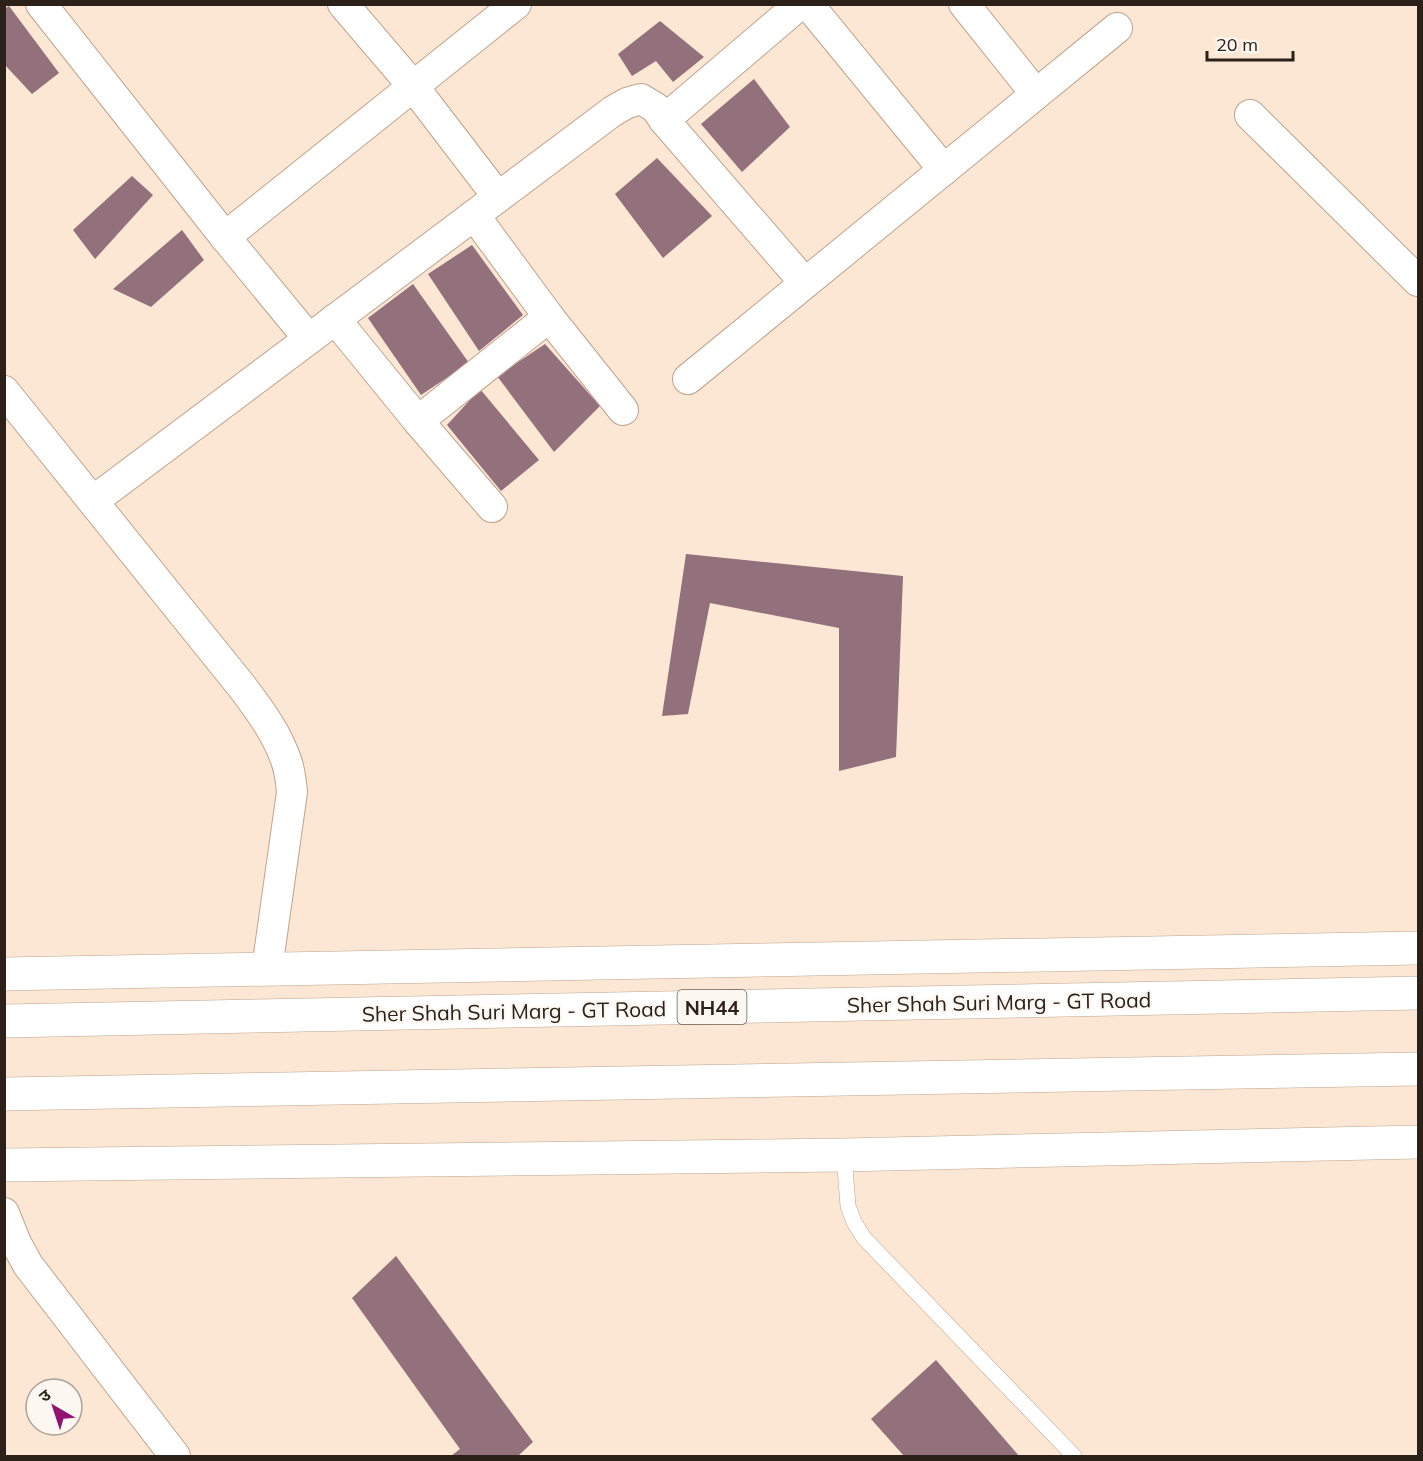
<svg xmlns="http://www.w3.org/2000/svg" width="1423" height="1461" font-family="Mulish,'Noto Sans Devanagari',sans-serif">
  <rect width="100%" height="100%" fill="#fce6d4"/>
  <g fill="#92707c">
    <path d="M 9,6 L 59,73 L 32,94 L 4,64 L 4,9 Z"/>
    <path d="M 660,21 L 704,57 L 673,82 L 656,61 L 632,76 L 618,54 Z"/>
    <path d="M 754,79 L 790,127 L 742,172 L 701,124 Z"/>
    <path d="M 657,158 L 712,216 L 663,258 L 615,194 Z"/>
    <path d="M 132,176 L 153,195 L 95,259 L 73,230 Z"/>
    <path d="M 182,230 L 204,260 L 151,307 L 113,289 Z"/>
    <path d="M 472,245 L 523,315 L 479,351 L 428,274 Z"/>
    <path d="M 413,284 L 469,363 L 421,395 L 368,318 Z"/>
    <path d="M 545,344 L 600,406 L 554,452 L 497,376 Z"/>
    <path d="M 480,389 L 539,460 L 501,491 L 447,425 Z"/>
    <path d="M 686,554 L 903,576 L 896,757 L 839,771 L 839,628 L 710,603 L 688,714 L 662,716 Z"/>
    <path d="M 396,1256 L 533,1442 L 518,1456 L 451,1456 L 460,1449 L 352,1298 Z"/>
    <path d="M 936,1360 L 1019,1456 L 904,1456 L 871,1419 Z"/>
  </g>
  <g fill="none" stroke-linecap="round" stroke-linejoin="round">
    <g stroke="#bea48e" stroke-width="16">
      <path id="service" d="M 844,1155 L 848,1206 L 854,1222 L 864,1238 L 1074,1456"/>
    </g>
    <g stroke="#bea48e" stroke-width="32">
      <g id="minor">
        <path d="M 41,4 L 225,237 L 309,339"/>
        <path d="M 343,4 L 413,86 L 498,197"/>
        <path d="M 808,4 L 944,170"/>
        <path d="M 964,4 L 1036,94"/>
        <path d="M 1250,115 L 1418,281"/>
        <path d="M 664,120 L 800,4"/>
        <path d="M 474,215 L 549,317 L 623,410"/>
        <path d="M 225,237 L 516,4"/>
        <path d="M 335,319 L 418,421 L 492,507"/>
        <path d="M 688,379 L 1117,28"/>
        <path d="M 4,391 L 243,688 C 261,712 278,735 287,763 C 290,772 291,782 292,792 L 267,969"/>
        <path d="M 418,421 L 549,317"/>
        <path d="M 93,501 L 613,111 L 627,103 L 641,99 L 656,108 L 664,120 L 805,283"/>
        <path d="M 4,1213 L 16,1243 L 28,1265 L 175,1456"/>
      </g>
    </g>
    <g stroke="#bea48e" stroke-width="34">
      <g id="tertiary">
        <path d="M 4,974 L 1418,948"/>
        <path d="M 4,1165 L 844,1155 L 1418,1142"/>
      </g>
    </g>
    <g stroke="#bea48e" stroke-width="34">
      <g id="trunk">
        <path d="M 4,1021 L 1418,993"/>
        <path d="M 4,1094 L 1418,1069"/>
      </g>
    </g>
    <use href="#service" stroke="#fff" stroke-width="15"/>
    <use href="#minor" stroke="#fff" stroke-width="30"/>
    <use href="#tertiary" stroke="#fff" stroke-width="33"/>
    <use href="#trunk" stroke="#fff" stroke-width="33"/>
  </g>
  <g text-anchor="middle" dominant-baseline="central" stroke-width="4.5" stroke-linejoin="round" paint-order="stroke">
    <rect fill="#fdf7f2" stroke="#6a615a" stroke-width="1.5" x="677.5" y="990" width="69" height="34" rx="4.5"/>
    <g font-size="20" font-weight="bold" fill="#2b2119">
      <text x="712" y="1007">NH44</text>
    </g>
    <g font-size="21" fill="#2b2119" stroke="#fdf7f2">
      <text transform="translate(999 1002) rotate(-1)">Sher Shah Suri Marg - GT Road</text>
      <text transform="translate(514 1011) rotate(-1)">Sher Shah Suri Marg - GT Road</text>
    </g>
  </g>
  <rect width="1423" height="1461" fill="none" stroke="#2b2119" stroke-width="12"/>
  <g transform="translate(54 1407) rotate(321)"><circle r="28" fill="#fdf7f2" stroke="#a9a19b" stroke-width="1.5"/>
  <path d="M0-4.5L10 22L0 15L-10 22Z" fill="#921470"/>
  <text y="-9" font-size="16" font-weight="bold" text-anchor="middle" fill="#2b2119">उ</text>
  </g>
  <path d="M1207 51v9h86v-9" fill="none" stroke="#2b2119" stroke-width="3"/>
  <text x="1216" y="51" font-size="18" fill="#2b2119" stroke="#fdf7f2" stroke-width="4.5" paint-order="stroke">20 m</text>
</svg>
